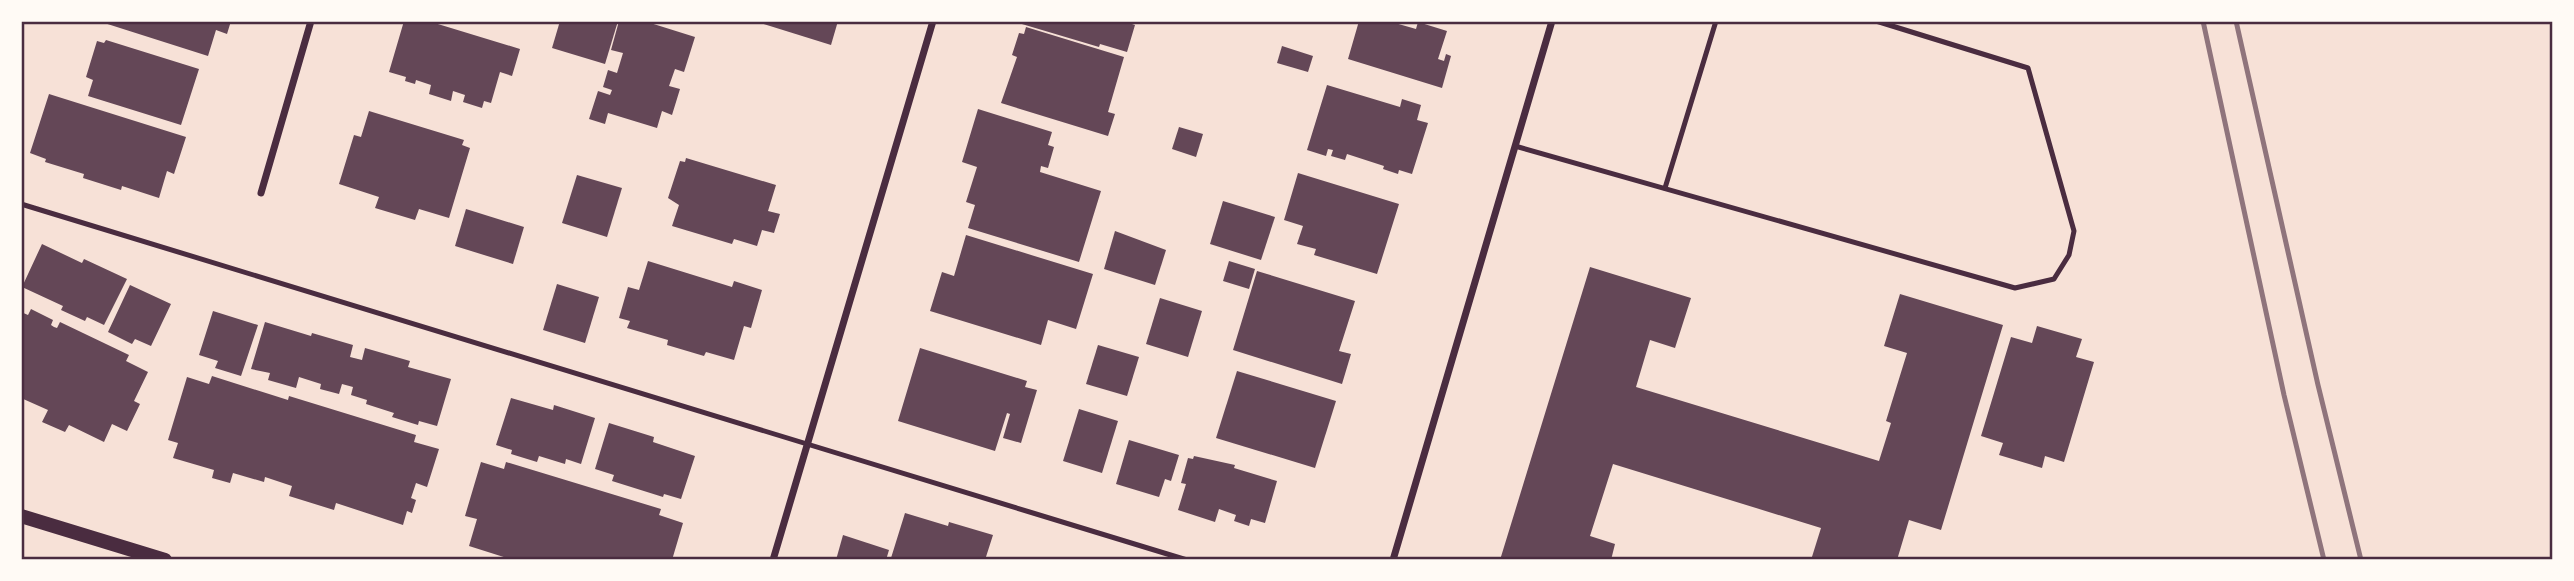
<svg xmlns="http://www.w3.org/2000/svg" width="2574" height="581" font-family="Helvetica,sans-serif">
  <rect width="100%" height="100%" fill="#f7e1d7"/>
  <g fill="#644757">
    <path d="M 98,21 L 231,21 L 227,34 L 216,30 L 208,56 Z"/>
    <path d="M 404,21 L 428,21 L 520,49 L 512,76 L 500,72 L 491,103 L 484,101 L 482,108 L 463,102 L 465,95 L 453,91 L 451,101 L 429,94 L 431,85 L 416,80 L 415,84 L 405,81 L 406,77 L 389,72 Z"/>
    <path d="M 560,21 L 618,21 L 605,64 L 552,48 Z"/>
    <path d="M 619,21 L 644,21 L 695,37 L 684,72 L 675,69 L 669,86 L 680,89 L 672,115 L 662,111 L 657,128 L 608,113 L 605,124 L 589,119 L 598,91 L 610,95 L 612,90 L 603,87 L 608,70 L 617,73 L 623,53 L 611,50 Z"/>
    <path d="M 754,21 L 838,21 L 831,45 Z"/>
    <path d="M 1133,21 L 1132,24 L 1135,25 L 1127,52 L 1100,44 L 1099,47 L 1015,22 Z"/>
    <path d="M 1359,21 L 1388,21 L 1416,29 L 1418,22 L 1447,31 L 1438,59 L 1444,61 L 1446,54 L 1451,56 L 1442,88 L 1348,59 Z"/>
    <path d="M 1026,27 L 1124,57 L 1108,112 L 1115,114 L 1108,136 L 1001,103 L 1017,57 L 1012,55 L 1019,33 L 1024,34 Z"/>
    <path d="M 106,40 L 199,69 L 181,125 L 88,96 L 93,80 L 86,77 L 97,41 L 104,43 Z"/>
    <path d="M 1282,46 L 1313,56 L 1308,72 L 1277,63 Z"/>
    <path d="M 1327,85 L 1400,107 L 1402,99 L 1421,105 L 1417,120 L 1428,123 L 1412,174 L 1399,170 L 1398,174 L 1383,169 L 1384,166 L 1347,154 L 1345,160 L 1331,156 L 1333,150 L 1328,149 L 1326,156 L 1307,150 Z"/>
    <path d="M 49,94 L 186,137 L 174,174 L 167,171 L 159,198 L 122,186 L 121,190 L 83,178 L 84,174 L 45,162 L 46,159 L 30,153 Z"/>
    <path d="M 978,109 L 1052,132 L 1048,145 L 1054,147 L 1048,168 L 1041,166 L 1040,172 L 1101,191 L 1079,262 L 968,228 L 975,205 L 966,202 L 977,167 L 962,162 Z"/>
    <path d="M 369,111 L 464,140 L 462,145 L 470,148 L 449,218 L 419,209 L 415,220 L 375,208 L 379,197 L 339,184 L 354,135 L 361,137 Z"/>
    <path d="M 1179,127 L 1203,134 L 1196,157 L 1172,149 Z"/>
    <path d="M 686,158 L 776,185 L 768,211 L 780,214 L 774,233 L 762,230 L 757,246 L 734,239 L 732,244 L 672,226 L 679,205 L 668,198 L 680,161 L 685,162 Z"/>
    <path d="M 1298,173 L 1399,204 L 1377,274 L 1314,255 L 1316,249 L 1297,244 L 1303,226 L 1284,220 Z"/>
    <path d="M 577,175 L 622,188 L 607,237 L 562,223 Z"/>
    <path d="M 1223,201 L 1275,217 L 1261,260 L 1210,244 Z"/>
    <path d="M 466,209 L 524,227 L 513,264 L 455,246 Z"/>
    <path d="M 1115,231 L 1166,250 L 1155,285 L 1104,269 Z"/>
    <path d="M 966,235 L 1093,274 L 1076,329 L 1048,320 L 1041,345 L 930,311 L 942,272 L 954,276 Z"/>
    <path d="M 42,244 L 82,263 L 84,259 L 127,279 L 104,325 L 87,317 L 85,321 L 61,310 L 63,306 L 22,287 Z"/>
    <path d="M 648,261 L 732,287 L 734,281 L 762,290 L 751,328 L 744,326 L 734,360 L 706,352 L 704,356 L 667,345 L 668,340 L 627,328 L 630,321 L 619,318 L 628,287 L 639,290 Z"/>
    <path d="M 1229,261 L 1255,269 L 1249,289 L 1223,281 Z"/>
    <path d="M 1590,267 L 1691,298 L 1675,348 L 1650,340 L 1636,387 L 1879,461 L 1891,423 L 1886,421 L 1907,353 L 1884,346 L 1900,294 L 2003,325 L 1941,530 L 1909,520 L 1897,560 L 1811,560 L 1821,528 L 1613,464 L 1590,536 L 1615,544 L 1611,560 L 1500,560 Z"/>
    <path d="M 1257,271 L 1355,301 L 1339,351 L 1351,354 L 1342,384 L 1233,350 Z"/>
    <path d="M 557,284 L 599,297 L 585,343 L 543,330 Z"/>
    <path d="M 130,285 L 171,304 L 151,346 L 135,339 L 132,344 L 108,332 Z"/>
    <path d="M 1160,298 L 1202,311 L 1188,357 L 1146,344 Z"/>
    <path d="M 31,309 L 53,320 L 51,325 L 54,327 L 57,328 L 60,322 L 129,355 L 126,361 L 148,372 L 134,401 L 140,404 L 127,431 L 112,424 L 104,442 L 69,425 L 65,432 L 42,422 L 48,410 L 21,398 L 21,312 L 28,315 Z"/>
    <path d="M 213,311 L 258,325 L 241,376 L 215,368 L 218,361 L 199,355 Z"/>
    <path d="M 265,322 L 311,336 L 312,333 L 353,345 L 350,357 L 362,360 L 365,348 L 410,361 L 408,367 L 451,379 L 437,426 L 419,421 L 418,425 L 392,417 L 394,413 L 366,404 L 367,400 L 351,395 L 353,387 L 342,384 L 339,394 L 320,389 L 321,384 L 299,377 L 296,388 L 268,380 L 270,373 L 251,369 Z"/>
    <path d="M 2037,326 L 2082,339 L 2076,357 L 2094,362 L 2064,462 L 2045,456 L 2042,468 L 1999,455 L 2003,443 L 1981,436 L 2011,337 L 2032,343 Z"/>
    <path d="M 1098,345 L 1139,357 L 1127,396 L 1086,384 Z"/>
    <path d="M 920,348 L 1027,381 L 1025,387 L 1037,390 L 1021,443 L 1003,438 L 1010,414 L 1007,413 L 995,451 L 898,421 Z"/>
    <path d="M 1237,371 L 1336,401 L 1315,468 L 1216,438 Z"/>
    <path d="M 212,376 L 288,400 L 289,396 L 416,435 L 414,442 L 439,449 L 427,487 L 416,483 L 411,498 L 416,500 L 412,513 L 407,511 L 403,525 L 336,503 L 334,510 L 289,496 L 292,486 L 265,477 L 264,482 L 233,473 L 230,483 L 212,478 L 214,470 L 173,458 L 178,443 L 168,440 L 187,377 L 209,384 Z"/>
    <path d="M 511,398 L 553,410 L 554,405 L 595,418 L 581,464 L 566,459 L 565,464 L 539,456 L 537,462 L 511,454 L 512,450 L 496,445 Z"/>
    <path d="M 1079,409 L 1118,421 L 1102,473 L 1063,461 Z"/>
    <path d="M 609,423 L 654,437 L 653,442 L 695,456 L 681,499 L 664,494 L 663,497 L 612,481 L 614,475 L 595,469 Z"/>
    <path d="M 1129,440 L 1179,455 L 1171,481 L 1165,479 L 1159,497 L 1116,484 Z"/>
    <path d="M 1194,456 L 1235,465 L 1234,468 L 1277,481 L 1265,523 L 1251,519 L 1249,526 L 1234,521 L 1236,515 L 1219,509 L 1215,522 L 1178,510 L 1186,484 L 1181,483 L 1188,458 L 1193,459 Z"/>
    <path d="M 481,462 L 504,469 L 506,462 L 661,509 L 659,515 L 683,523 L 672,560 L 513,560 L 469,546 L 477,519 L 465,516 Z"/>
    <path d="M 905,513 L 948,526 L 949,522 L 993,535 L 985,560 L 899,560 L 891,558 Z"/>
    <path d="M 843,535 L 889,550 L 886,560 L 836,560 Z"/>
  </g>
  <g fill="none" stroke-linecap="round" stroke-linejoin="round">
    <g stroke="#4a2c40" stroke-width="5">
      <path d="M 1515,146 L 2015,288 L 2054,279 L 2069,255 L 2074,231 L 2028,68 L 1876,21"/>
      <path d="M 1665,188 L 1716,21"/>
      <path d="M 21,204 L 1187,560"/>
    </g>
    <g stroke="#4a2c40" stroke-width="7">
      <path d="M 261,193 L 311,21"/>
      <path d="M 773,560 L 933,21"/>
      <path d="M 1393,560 L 1552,21"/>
    </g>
    <path stroke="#4a2c40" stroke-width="14" d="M 21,516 L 165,560"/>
    <g stroke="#8f747c" stroke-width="5">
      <path d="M 2203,21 L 2284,395 L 2324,560"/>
      <path d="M 2236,21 L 2318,385 L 2361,560"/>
    </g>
  </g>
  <rect width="2574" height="581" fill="none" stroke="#fffaf5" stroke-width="46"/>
  <rect x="23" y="23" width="2528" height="535" fill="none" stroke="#4a2c40" stroke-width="2.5"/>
</svg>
